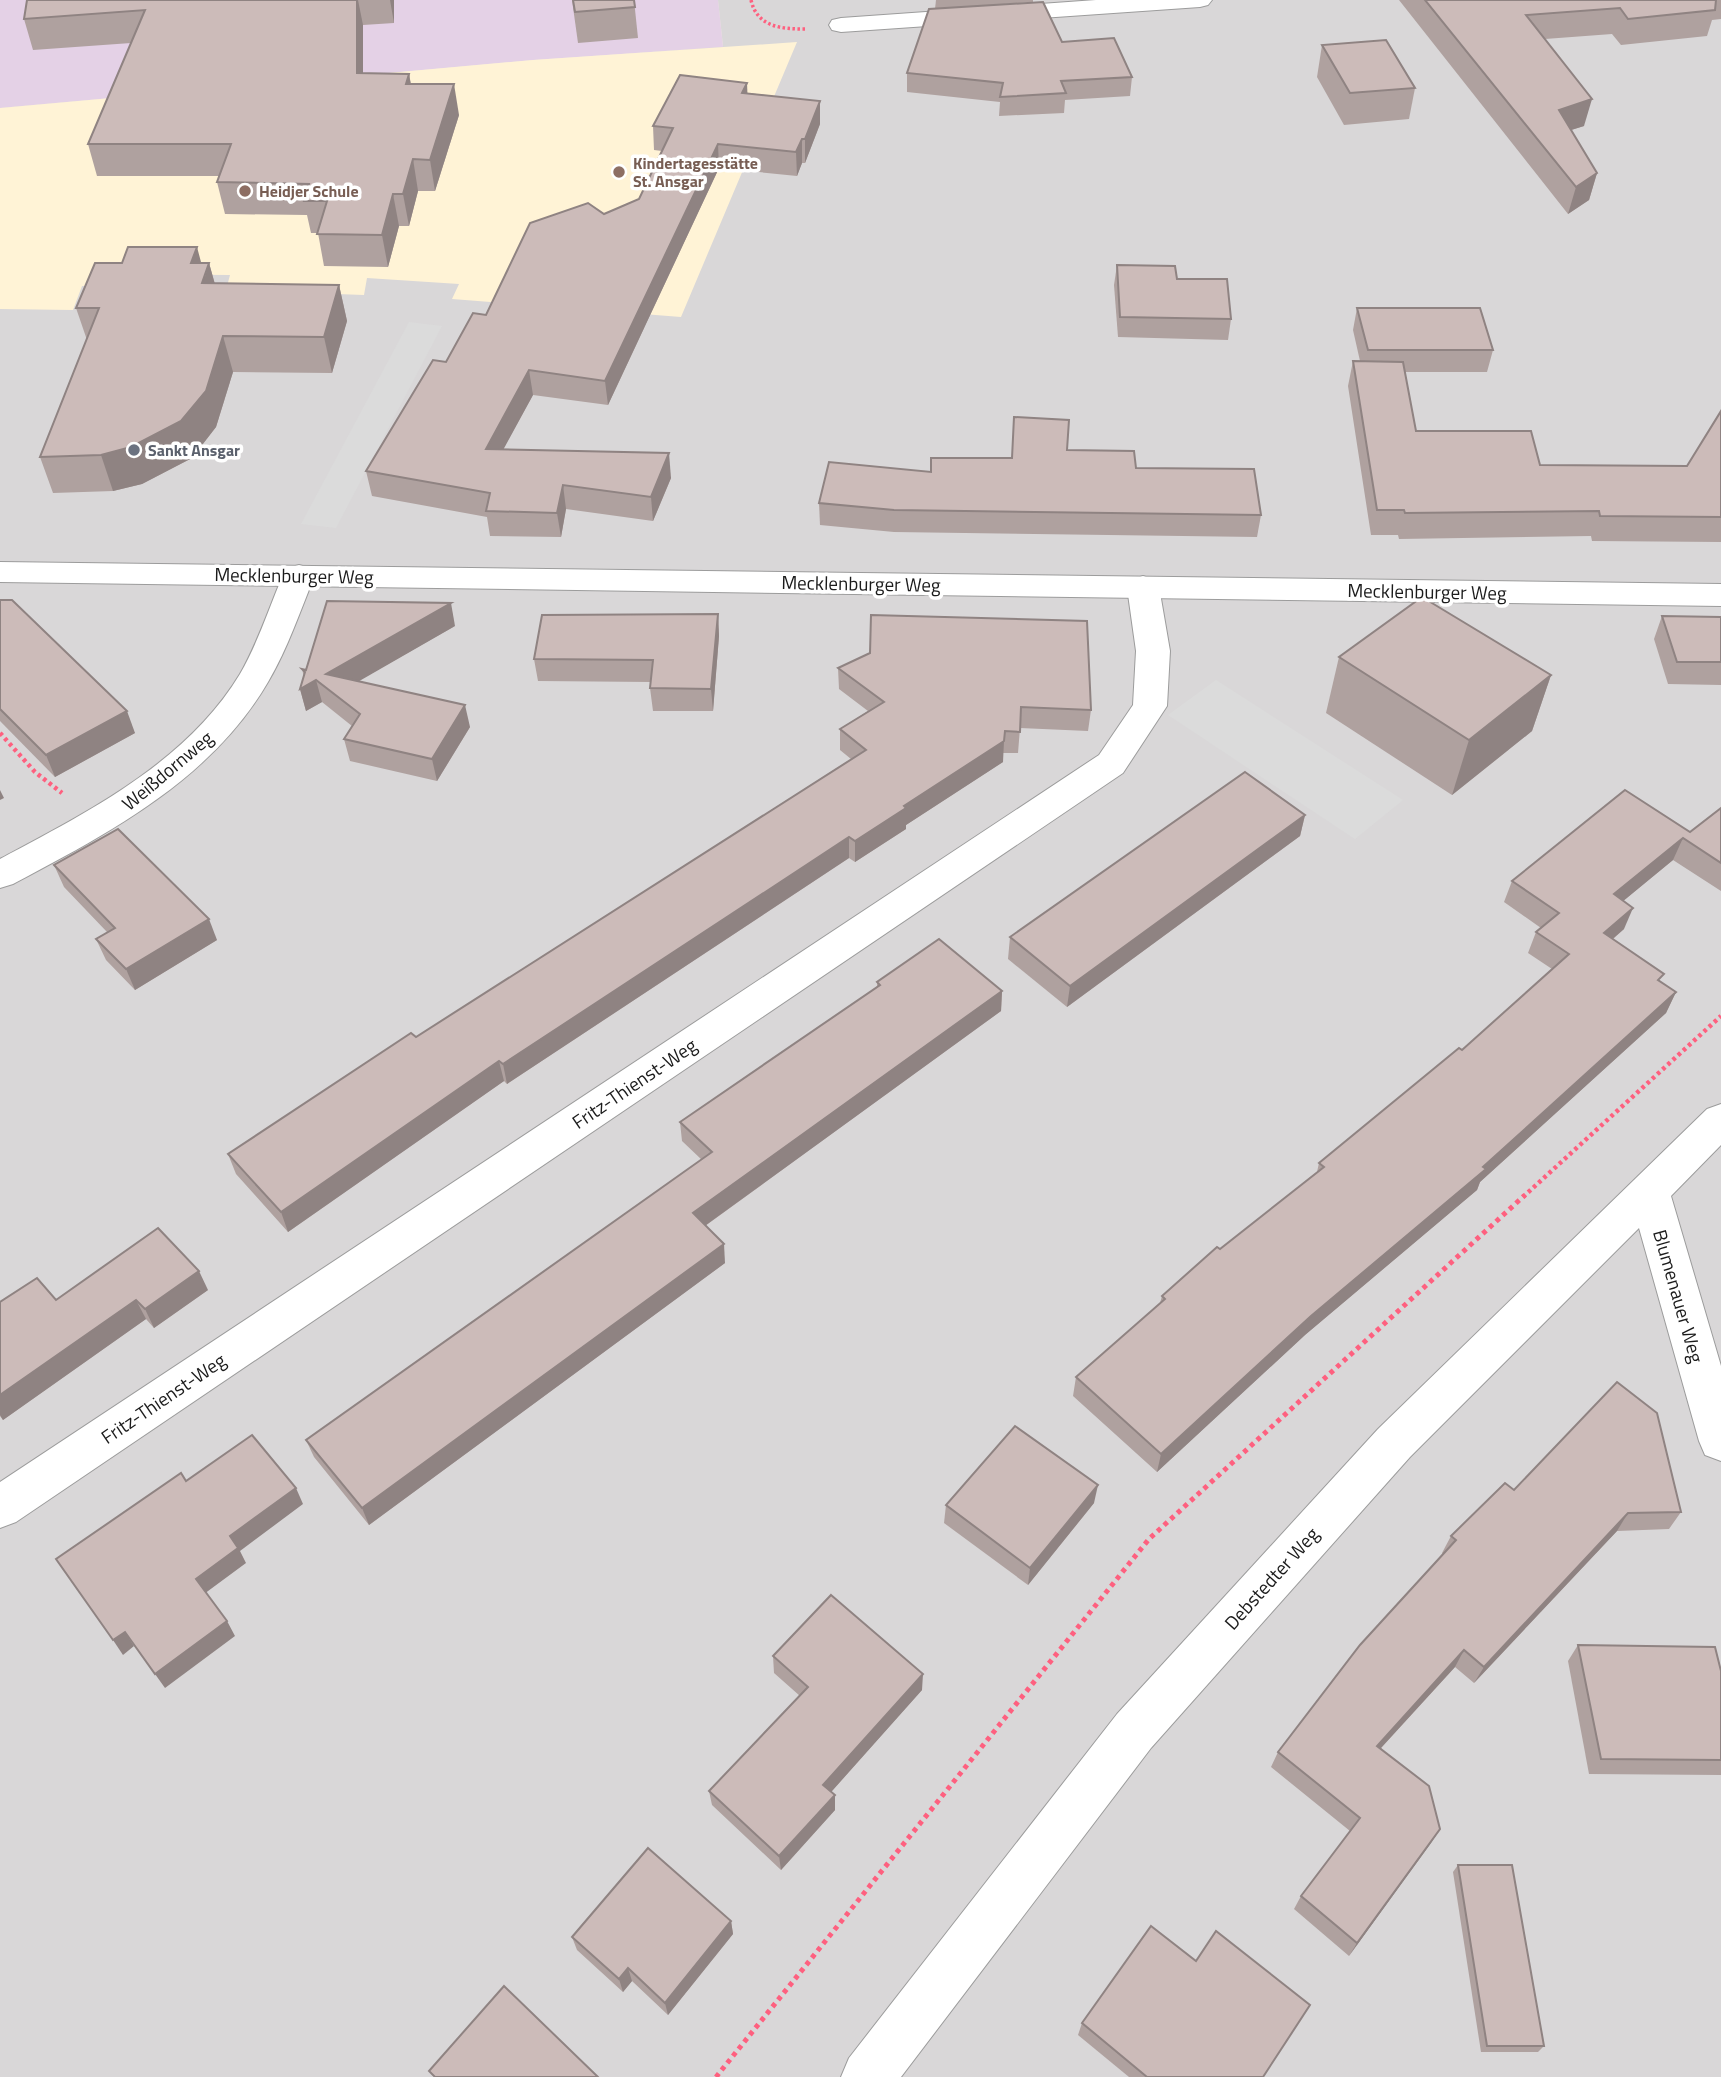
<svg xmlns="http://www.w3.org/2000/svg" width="1721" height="2077" font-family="'Titillium Web',sans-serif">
  <rect width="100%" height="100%" fill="#ede4df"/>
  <path fill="#d9d7d8" d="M 718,0 L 1721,0 L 1721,2077 L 0,2077 L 0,108 L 723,46 Z"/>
  <path fill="#e4d1e6" d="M 0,0 L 718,0 L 723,47 L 533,60 L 0,108 Z"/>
  <path fill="#fff3d6" d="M 797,42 L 681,317 L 452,299 L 459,284 L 367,278 L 364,295 L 226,290 L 230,275 L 105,274 L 101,286 L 82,286 L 73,310 L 0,309 L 0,108 L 533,60 Z"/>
  <g fill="#dbdbdb">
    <path d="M 409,322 L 442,326 L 336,528 L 301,524 Z"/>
    <path d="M 1216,680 L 1403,800 L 1355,839 L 1168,715 Z"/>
  </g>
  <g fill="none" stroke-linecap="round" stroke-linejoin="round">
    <g stroke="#9c9c9c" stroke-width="2">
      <g id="minor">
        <path d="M 1096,0 L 1212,0 L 1208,5 L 1200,7 L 841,32 L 832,30 L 829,25 L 832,20 L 841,18 Z"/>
        <path d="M 299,565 L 310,568 L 315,575 C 300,611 288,648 268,682 C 211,780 109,833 13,884 L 0,888 L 0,859 C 88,812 187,762 240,674 C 258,643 269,608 283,575 L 288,568 Z"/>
        <path d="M 1143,576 L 1154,580 L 1159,587 L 1170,651 L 1167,706 L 1123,773 L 16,1522 L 0,1528 L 0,1482 L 1099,755 L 1133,705 L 1136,651 L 1127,587 L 1132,580 Z"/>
        <path d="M 1721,1104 L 1721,1145 L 1671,1196 L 1721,1366 L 1721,1461 L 1705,1455 L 1699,1441 L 1639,1228 L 1410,1457 L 1151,1748 L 901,2077 L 841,2077 L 849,2058 L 1117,1714 L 1378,1429 L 1707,1109 Z"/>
      </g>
    </g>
    <g stroke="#9c9c9c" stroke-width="2">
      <path id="tertiary" d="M 0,562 L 1721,584 L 1721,606 L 0,582 Z"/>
    </g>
    <path stroke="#fe607f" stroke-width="3.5" stroke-dasharray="2.5 2.5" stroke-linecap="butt" d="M 751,0 C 757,27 781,29 805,29"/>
    <g stroke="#fe607f" stroke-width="4.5" stroke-dasharray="3.5 3.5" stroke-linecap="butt">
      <path d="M 0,733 L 35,772 L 62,793"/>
      <path d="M 1523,1197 L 1721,1016"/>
    </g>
    <path stroke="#fe607f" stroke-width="5" stroke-dasharray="4.5 4.5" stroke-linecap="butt" d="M 716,2077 L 1149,1539 L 1525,1195"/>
    <use href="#minor" fill="#fff" fill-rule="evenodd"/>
    <use href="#tertiary" fill="#fff" fill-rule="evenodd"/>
  </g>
  <g fill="#afa19f">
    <path d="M 27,0 L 394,0 L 394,23 L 363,25 L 363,73 L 409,74 L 411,84 L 459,115 L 435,191 L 418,191 L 409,226 L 399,226 L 388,267 L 324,266 L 318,233 L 311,233 L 307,215 L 225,214 L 217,182 L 219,176 L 97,176 L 88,144 L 131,43 L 33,50 L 24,19 Z"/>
    <path d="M 572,0 L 634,0 L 638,38 L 578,43 Z"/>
    <path d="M 936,0 L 1033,0 L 1033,2 L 935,9 Z"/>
    <path d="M 1399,0 L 1721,0 L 1721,19 L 1712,20 L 1707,36 L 1621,45 L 1612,34 L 1545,39 L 1584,126 L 1571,130 L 1597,173 L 1589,200 L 1568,214 Z"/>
    <path d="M 1062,42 L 1132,77 L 1130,96 L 1065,100 L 1064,113 L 999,116 L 1000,102 L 907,92 L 907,73 Z"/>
    <path d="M 1322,45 L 1415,88 L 1409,119 L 1344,125 L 1317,77 Z"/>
    <path d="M 747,93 L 820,101 L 820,124 L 805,163 L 802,163 L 797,176 L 719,168 L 608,405 L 533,395 L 503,449 L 671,478 L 653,521 L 566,509 L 561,537 L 490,536 L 487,517 L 372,496 L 366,471 L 446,362 L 486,315 L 604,214 L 639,199 L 662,151 L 654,150 L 653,126 Z"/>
    <path d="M 201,263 L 209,263 L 215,284 L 339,285 L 347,321 L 332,373 L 233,372 L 216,427 L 192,458 L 142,484 L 113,491 L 53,493 L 40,457 L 87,340 L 76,308 Z"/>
    <path d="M 1117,265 L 1177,279 L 1231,319 L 1228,340 L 1118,337 L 1114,285 Z"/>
    <path d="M 1357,308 L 1493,350 L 1487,372 L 1405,372 L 1416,431 L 1540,465 L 1687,466 L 1721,411 L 1721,542 L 1592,541 L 1591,536 L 1399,539 L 1398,535 L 1371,535 L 1348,386 L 1353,361 L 1360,361 L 1353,330 Z"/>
    <path d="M 1067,450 L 1136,468 L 1261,515 L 1257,537 L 894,532 L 820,525 L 819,503 L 931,472 Z"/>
    <path d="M 0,600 L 135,733 L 55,777 L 0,721 Z"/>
    <path d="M 718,614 L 719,636 L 713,711 L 653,711 L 650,688 L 651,682 L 538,681 L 534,659 Z"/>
    <path d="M 1662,616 L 1721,617 L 1721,685 L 1668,684 L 1654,639 Z"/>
    <path d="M 455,626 L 358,681 L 470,727 L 437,781 L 350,761 L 344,739 L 352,726 L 322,702 L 306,711 L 300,689 L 304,677 L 302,669 L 306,670 Z"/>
    <path d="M 1339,657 L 1551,675 L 1532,731 L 1452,795 L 1326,713 Z"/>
    <path d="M 838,668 L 1091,710 L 1088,731 L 1020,728 L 1018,753 L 1003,753 L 1003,762 L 906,825 L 906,829 L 855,862 L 849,858 L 507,1084 L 504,1081 L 288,1232 L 236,1174 L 228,1154 L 416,1037 L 851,759 L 840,750 L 840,729 L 868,711 L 839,689 Z"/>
    <path d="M 1721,808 L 1721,891 L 1673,860 L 1623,901 L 1624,929 L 1613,939 L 1661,982 L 1676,992 L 1666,1013 L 1480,1182 L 1477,1190 L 1305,1335 L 1157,1472 L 1073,1396 L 1076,1377 L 1160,1303 L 1162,1296 L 1317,1172 L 1319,1163 L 1462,1050 L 1552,969 L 1528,953 L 1536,932 L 1541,928 L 1504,902 L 1512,881 L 1690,832 Z"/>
    <path d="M 1305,815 L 1300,836 L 1067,1007 L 1008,959 L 1010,937 Z"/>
    <path d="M 54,865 L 217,940 L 135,990 L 106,960 L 96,939 L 107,932 L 64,887 Z"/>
    <path d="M 877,982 L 1002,991 L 1001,1011 L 705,1226 L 725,1263 L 369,1525 L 314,1457 L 306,1440 L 702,1160 L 682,1141 L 680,1122 L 877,987 Z"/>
    <path d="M 208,1290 L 154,1328 L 146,1319 L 3,1420 L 0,1416 L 0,1302 Z"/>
    <path d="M 1514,1490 L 1681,1512 L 1669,1529 L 1617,1531 L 1474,1683 L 1455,1667 L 1381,1748 L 1440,1829 L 1349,1956 L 1294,1909 L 1301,1896 L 1350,1831 L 1271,1767 L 1278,1752 L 1443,1554 L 1442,1553 L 1451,1536 Z"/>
    <path d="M 1094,1503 L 1028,1585 L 944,1523 L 946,1505 Z"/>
    <path d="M 1578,1645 L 1721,1671 L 1721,1775 L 1589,1774 L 1568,1661 Z"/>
    <path d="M 773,1656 L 922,1690 L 831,1792 L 835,1795 L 835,1810 L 781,1870 L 712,1805 L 709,1791 L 800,1696 L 774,1673 Z"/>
    <path d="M 1458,1865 L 1544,2046 L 1538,2052 L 1481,2052 L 1453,1872 Z"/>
    <path d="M 731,1921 L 733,1934 L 668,2015 L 632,1981 L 623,1992 L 577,1950 L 572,1937 Z"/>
    <path d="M 1082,2023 L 1263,2077 L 1129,2077 L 1078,2035 Z"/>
  </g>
  <g fill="#8f8382">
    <path d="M 357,0 L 358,0 L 363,25 L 363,105 L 357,73 Z"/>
    <path d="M 390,0 L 394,0 L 394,23 Z"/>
    <path d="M 409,74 L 414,105 L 406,84 Z"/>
    <path d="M 747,83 L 748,107 L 742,93 Z"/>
    <path d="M 454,84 L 459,115 L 435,191 L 430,160 Z"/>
    <path d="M 1592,99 L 1584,126 L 1552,136 L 1559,110 Z"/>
    <path d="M 820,101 L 820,124 L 805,163 L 805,139 Z"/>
    <path d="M 802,139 L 802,163 L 797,176 L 796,152 Z"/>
    <path d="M 718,144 L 719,168 L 608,405 L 605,381 Z"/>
    <path d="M 413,159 L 418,191 L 409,226 L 403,194 Z"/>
    <path d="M 1597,173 L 1589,200 L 1568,214 L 1576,187 Z"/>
    <path d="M 393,194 L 399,226 L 388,267 L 382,235 Z"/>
    <path d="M 197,247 L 205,277 L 209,263 L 219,299 L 212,319 L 191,263 Z"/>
    <path d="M 339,285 L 347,321 L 332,373 L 324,337 Z"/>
    <path d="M 223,336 L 233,372 L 216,427 L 192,458 L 142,484 L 113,491 L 101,455 Z"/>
    <path d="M 529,370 L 533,395 L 490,474 L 486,449 Z"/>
    <path d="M 669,453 L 671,478 L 653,521 L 651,497 Z"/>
    <path d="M 563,485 L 566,509 L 561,537 L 557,513 Z"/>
    <path d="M 451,603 L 455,626 L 335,695 L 326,674 Z"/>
    <path d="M 718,614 L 719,636 L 713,711 L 711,689 Z"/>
    <path d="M 1551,675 L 1532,731 L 1452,795 L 1469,740 Z"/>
    <path d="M 316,680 L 322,702 L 306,711 L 300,689 Z"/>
    <path d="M 465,705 L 470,727 L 437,781 L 432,759 Z"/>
    <path d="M 127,711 L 135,733 L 55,777 L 46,755 Z"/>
    <path d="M 1004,741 L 1003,762 L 906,825 L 906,829 L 855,862 L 855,841 L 904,806 Z"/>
    <path d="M 0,790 L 4,798 L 0,800 Z"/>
    <path d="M 1305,815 L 1300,836 L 1067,1007 L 1070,986 Z"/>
    <path d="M 849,837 L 849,858 L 507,1084 L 503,1064 Z"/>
    <path d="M 1683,838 L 1673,860 L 1605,916 L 1614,894 Z"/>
    <path d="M 1633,908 L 1624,929 L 1595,954 L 1604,933 Z"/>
    <path d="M 209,919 L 217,940 L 135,990 L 126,969 Z"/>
    <path d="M 1002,991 L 1001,1011 L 695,1233 L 693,1213 Z"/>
    <path d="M 1676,992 L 1666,1013 L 1480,1182 L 1477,1190 L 1305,1335 L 1157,1472 L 1161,1454 L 1311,1316 L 1483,1167 Z"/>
    <path d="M 499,1061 L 504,1081 L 288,1232 L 281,1212 Z"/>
    <path d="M 724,1244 L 725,1263 L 369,1525 L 362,1508 Z"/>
    <path d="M 199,1271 L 208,1290 L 154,1328 L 145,1309 Z"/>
    <path d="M 136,1300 L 146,1319 L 3,1420 L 0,1415 L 0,1395 Z"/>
    <path d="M 1098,1485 L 1094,1503 L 1028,1585 L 1030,1568 Z"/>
    <path d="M 296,1488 L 303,1504 L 240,1551 L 246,1563 L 204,1594 L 196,1579 L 230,1536 Z"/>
    <path d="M 1628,1513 L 1617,1531 L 1474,1683 L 1484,1667 Z"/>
    <path d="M 227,1621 L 235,1636 L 165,1688 L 155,1674 Z"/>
    <path d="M 125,1632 L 134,1646 L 123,1655 L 113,1640 Z"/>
    <path d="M 1464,1650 L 1455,1667 L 1369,1761 L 1377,1746 Z"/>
    <path d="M 923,1674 L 922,1690 L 824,1800 L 823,1785 Z"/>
    <path d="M 835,1795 L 835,1810 L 781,1870 L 779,1856 Z"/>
    <path d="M 1440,1829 L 1431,1843 L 1349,1956 L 1357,1943 Z"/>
    <path d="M 731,1921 L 733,1934 L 668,2015 L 665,2003 Z"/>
    <path d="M 628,1968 L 632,1981 L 623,1992 L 619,1979 Z"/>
  </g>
  <g fill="#ccbbb9" stroke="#8f8382" stroke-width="2">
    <path d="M 27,0 L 357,0 L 357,73 L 409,74 L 406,84 L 454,84 L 430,160 L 413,159 L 403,194 L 393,194 L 382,235 L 317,234 L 327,201 L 304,201 L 309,184 L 217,182 L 231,144 L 88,144 L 145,10 L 24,19 Z"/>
    <path d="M 573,0 L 634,0 L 635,7 L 575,12 Z"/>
    <path d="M 1425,0 L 1716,0 L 1715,10 L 1628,19 L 1620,8 L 1526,15 L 1592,99 L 1559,110 L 1597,173 L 1576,187 Z"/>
    <path d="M 1043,2 L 1062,42 L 1114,38 L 1132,77 L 1061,81 L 1066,93 L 1000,97 L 1003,83 L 907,73 L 929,9 Z"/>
    <path d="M 1386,40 L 1415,88 L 1350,93 L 1322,45 Z"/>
    <path d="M 680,75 L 747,83 L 742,93 L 820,101 L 805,139 L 802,139 L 796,152 L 718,144 L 605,381 L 529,370 L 486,449 L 669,453 L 651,497 L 563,485 L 557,513 L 486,511 L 490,493 L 366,471 L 433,360 L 446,362 L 473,313 L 486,315 L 530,223 L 588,203 L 604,214 L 639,199 L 673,128 L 653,126 Z"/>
    <path d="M 128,247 L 197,247 L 191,263 L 209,263 L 202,283 L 339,285 L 324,337 L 223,336 L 206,391 L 181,421 L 131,447 L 101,455 L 40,457 L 99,308 L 76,308 L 95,263 L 122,263 Z"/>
    <path d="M 1117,265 L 1175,266 L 1177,279 L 1227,279 L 1231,319 L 1120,317 Z"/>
    <path d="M 1357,308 L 1480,308 L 1493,350 L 1368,350 Z"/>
    <path d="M 1353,361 L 1403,362 L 1416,431 L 1531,431 L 1540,465 L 1687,466 L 1721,411 L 1721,517 L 1600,516 L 1599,511 L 1405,513 L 1404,510 L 1377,510 Z"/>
    <path d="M 1014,417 L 1069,420 L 1067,450 L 1134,451 L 1136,468 L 1254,469 L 1261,515 L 894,510 L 819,503 L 829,462 L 931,472 L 931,458 L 1012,458 Z"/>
    <path d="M 1422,597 L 1551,675 L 1469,740 L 1339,657 Z"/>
    <path d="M 0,600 L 12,600 L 127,711 L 46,755 L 0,709 Z"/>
    <path d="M 327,601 L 451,603 L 326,674 L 465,705 L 432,759 L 344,739 L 360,714 L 316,680 L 300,689 L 305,672 L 302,669 L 306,670 Z"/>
    <path d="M 718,614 L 711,689 L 650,688 L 653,660 L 534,659 L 542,615 Z"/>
    <path d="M 871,615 L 1087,621 L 1091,710 L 1021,707 L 1020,732 L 1005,731 L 1004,741 L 904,806 L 906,808 L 855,841 L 849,837 L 503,1064 L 499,1061 L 281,1212 L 228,1154 L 411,1033 L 416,1037 L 866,750 L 840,729 L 884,702 L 838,668 L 870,653 Z"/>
    <path d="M 1662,616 L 1721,617 L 1721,662 L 1677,662 Z"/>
    <path d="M 1245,772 L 1305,815 L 1070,986 L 1010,937 Z"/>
    <path d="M 1625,790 L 1690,832 L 1721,808 L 1721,863 L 1683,838 L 1614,894 L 1633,908 L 1604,933 L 1664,974 L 1658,980 L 1676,992 L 1483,1167 L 1486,1169 L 1311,1316 L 1161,1454 L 1076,1377 L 1165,1299 L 1162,1296 L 1217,1247 L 1220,1249 L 1324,1167 L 1319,1163 L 1459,1048 L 1462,1050 L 1569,954 L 1536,932 L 1559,913 L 1512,881 Z"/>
    <path d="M 118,829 L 209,919 L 126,969 L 96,939 L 115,928 L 54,865 Z"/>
    <path d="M 939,939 L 1002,991 L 693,1213 L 724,1244 L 362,1508 L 306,1440 L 712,1152 L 680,1122 L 880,985 L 877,982 Z"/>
    <path d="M 158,1228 L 199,1271 L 145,1309 L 136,1300 L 0,1395 L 0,1302 L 37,1278 L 56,1300 Z"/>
    <path d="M 1617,1382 L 1657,1413 L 1681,1512 L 1628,1513 L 1484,1667 L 1464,1650 L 1377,1746 L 1429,1786 L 1440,1829 L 1357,1943 L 1301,1896 L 1360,1818 L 1278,1752 L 1360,1645 L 1456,1540 L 1451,1536 L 1505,1483 L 1514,1490 Z"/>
    <path d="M 1015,1426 L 1098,1485 L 1030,1568 L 946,1505 Z"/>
    <path d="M 252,1435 L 296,1488 L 230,1536 L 238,1548 L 196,1579 L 227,1621 L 155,1674 L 125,1632 L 113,1640 L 56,1559 L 181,1473 L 186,1481 Z"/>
    <path d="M 831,1595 L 923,1674 L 823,1785 L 835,1795 L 779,1856 L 709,1791 L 808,1687 L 773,1656 Z"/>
    <path d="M 1578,1645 L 1715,1647 L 1721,1671 L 1721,1760 L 1601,1759 Z"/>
    <path d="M 648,1848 L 731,1921 L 665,2003 L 628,1968 L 619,1979 L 572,1937 Z"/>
    <path d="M 1458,1865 L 1512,1865 L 1544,2046 L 1487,2046 Z"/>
    <path d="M 1151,1926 L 1196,1961 L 1216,1931 L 1310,2005 L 1263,2077 L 1147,2077 L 1082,2023 Z"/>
    <path d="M 504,1986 L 598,2077 L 435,2077 L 429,2071 Z"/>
  </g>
  <g fill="#8d6e63" stroke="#fff" stroke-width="2.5">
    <circle cx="619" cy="172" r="7"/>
    <circle cx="245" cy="191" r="7"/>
  </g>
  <circle fill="#6b7280" stroke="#fff" stroke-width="2.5" cx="134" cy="450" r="7"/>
  <g text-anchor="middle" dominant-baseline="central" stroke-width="7" stroke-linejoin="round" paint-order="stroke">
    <g font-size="16" font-weight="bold" fill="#785e54" stroke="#fff" text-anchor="start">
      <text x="633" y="163">Kindertagesstätte<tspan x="633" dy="18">St. Ansgar</tspan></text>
      <text x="259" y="191">Heidjer Schule</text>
    </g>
    <g font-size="16" font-weight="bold" fill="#5b616d" stroke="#fff" text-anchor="start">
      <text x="148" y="450">Sankt Ansgar</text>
    </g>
    <g font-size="19" fill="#1b1b1b" stroke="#fff">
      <text transform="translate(294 575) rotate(1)">Mecklenburger Weg</text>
      <text transform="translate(861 583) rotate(1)">Mecklenburger Weg</text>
      <text transform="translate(1427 591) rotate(1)">Mecklenburger Weg</text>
      <text transform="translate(167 770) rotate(-40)">Weißdornweg</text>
      <text transform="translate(634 1083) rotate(-34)">Fritz-Thienst-Weg</text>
      <text transform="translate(1679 1296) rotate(74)">Blumenauer Weg</text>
      <text transform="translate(163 1398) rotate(-34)">Fritz-Thienst-Weg</text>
      <text transform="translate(1271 1578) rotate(-48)">Debstedter Weg</text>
    </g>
  </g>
</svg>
